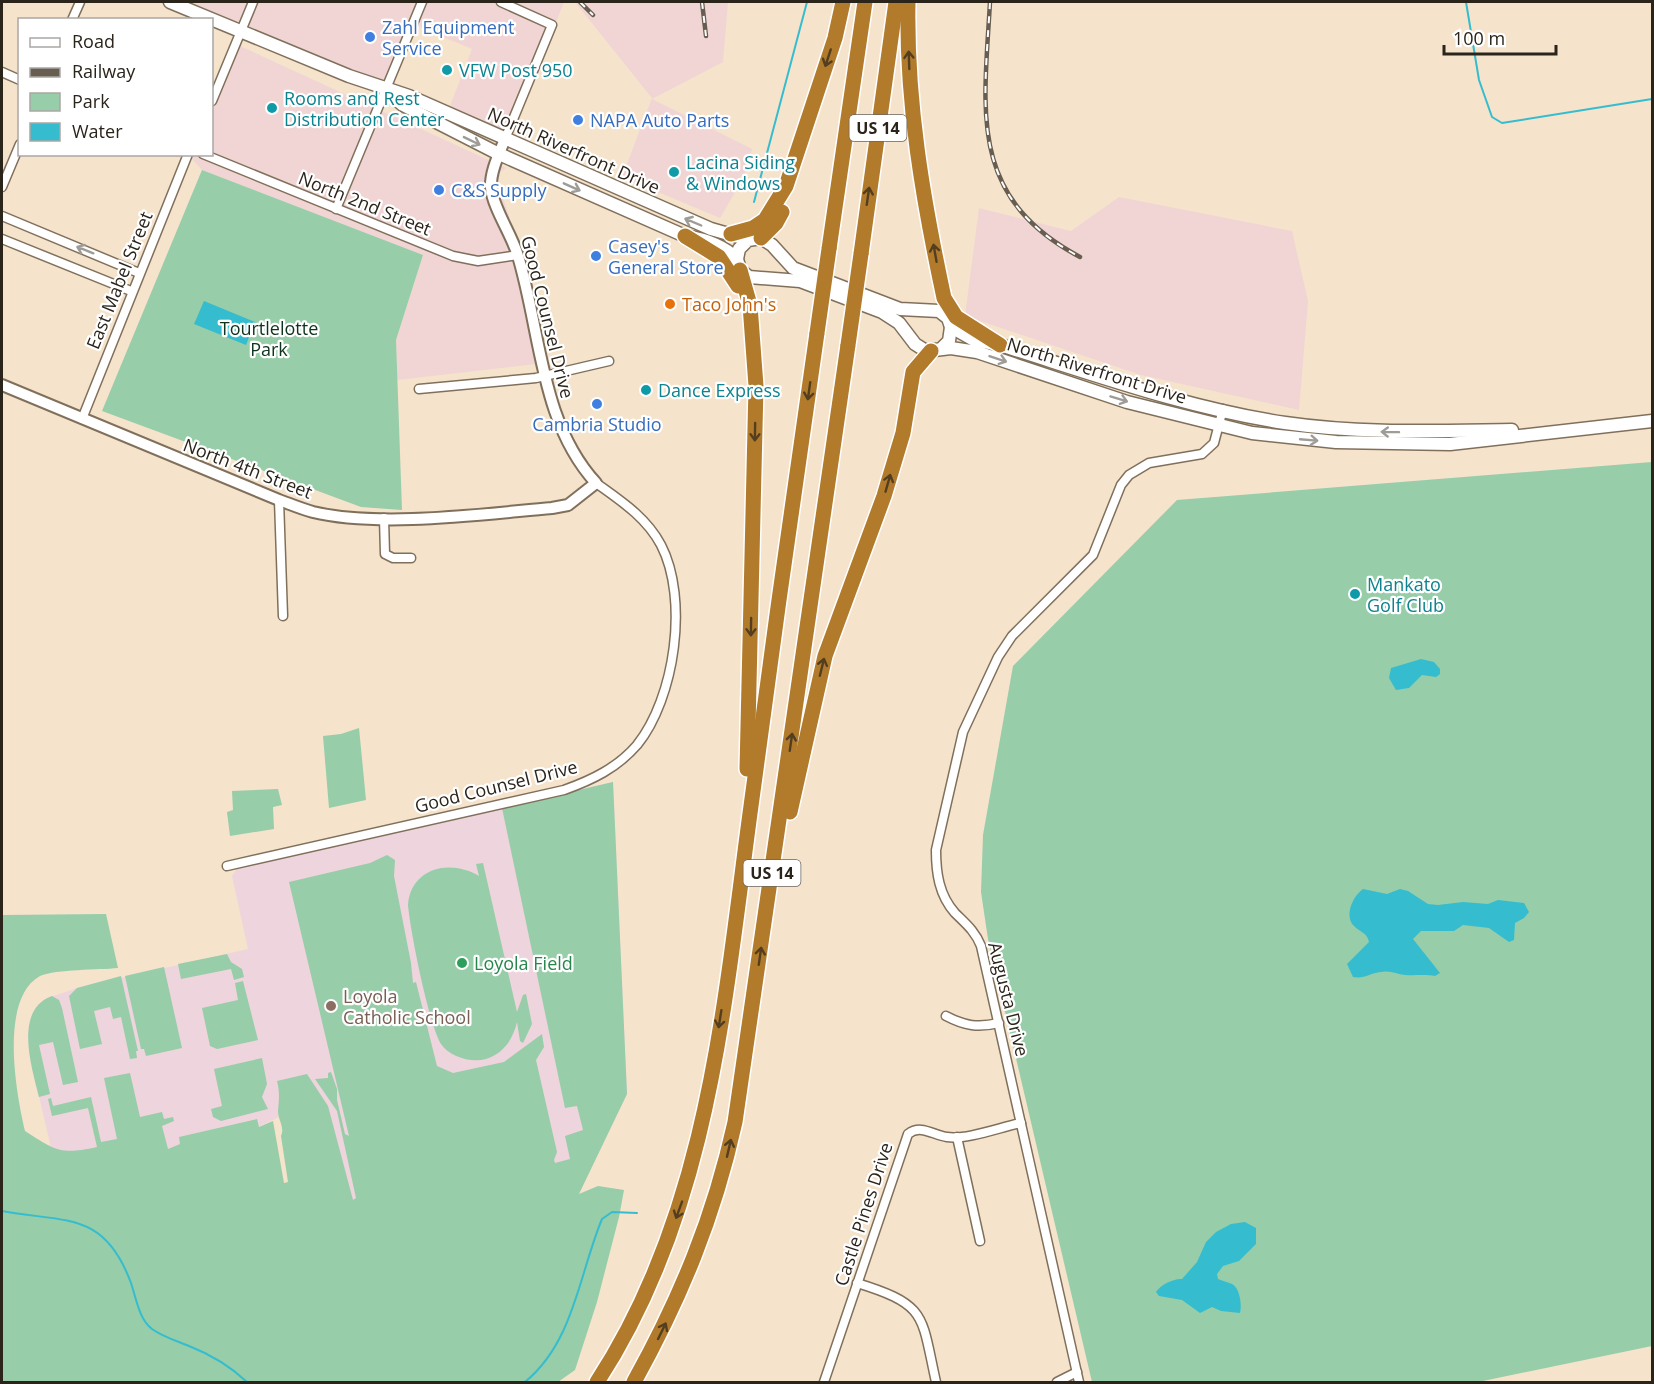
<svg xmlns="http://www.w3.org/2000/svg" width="1654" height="1384" font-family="'Open Sans',sans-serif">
  <rect width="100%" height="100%" fill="#f5e3cc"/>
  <g fill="#f0d5d4">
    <path d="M 192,2 L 564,2 L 509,140 L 450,106 L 472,49 L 417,26 L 393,86 L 190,5 Z"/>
    <path d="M 575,2 L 728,2 L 723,62 L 652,99 L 752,149 L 744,177 L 720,218 L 622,177 L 652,98 Z"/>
    <path d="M 240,46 L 506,168 L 500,172 L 498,183 L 529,276 L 545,363 L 397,380 L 396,340 L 423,255 L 202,170 L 190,157 L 191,155 L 212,154 L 212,109 Z"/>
    <path d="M 1119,197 L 1292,231 L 1308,301 L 1299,410 L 1141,375 L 965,316 L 979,208 L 1071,231 Z"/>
  </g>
  <path fill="#eed4dc" d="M 613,782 L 627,1094 L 578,1195 L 344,1228 L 279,1117 L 258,1127 L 256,1119 L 180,1137 L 181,1144 L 168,1149 L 81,1156 L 51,1148 L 30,1057 L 28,1034 L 36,1008 L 45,999 L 77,988 L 248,949 L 232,876 L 238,867 Z"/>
  <g fill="#97cda9">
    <path d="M 202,170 L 423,255 L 396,340 L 402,510 L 361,507 L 102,411 Z"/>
    <path d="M 1652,462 L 1652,1346 L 1478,1382 L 1092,1382 L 988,939 L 981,892 L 983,835 L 1013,666 L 1177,500 Z"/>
    <path d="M 359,728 L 366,800 L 329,808 L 323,736 L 341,734 Z"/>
    <path d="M 613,782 L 627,1094 L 579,1194 L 598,1186 L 624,1190 L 619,1217 L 597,1302 L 575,1370 L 558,1382 L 2,1382 L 2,915 L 106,914 L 118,968 C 98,970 57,969 40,976 C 0,998 15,1089 25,1131 C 56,1151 61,1155 97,1147 L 88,1108 L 52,1116 L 48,1099 L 51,1098 L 53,1106 L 91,1097 L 101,1142 L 117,1139 L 104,1078 L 130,1073 L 140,1117 L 162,1112 L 164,1119 L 173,1117 L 174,1121 L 162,1126 L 168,1149 L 180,1144 L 179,1137 L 257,1119 L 259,1127 L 273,1121 L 284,1183 L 288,1182 L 281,1136 C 285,1127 278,1120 278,1111 C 279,1100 280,1092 277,1081 L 307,1074 L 328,1106 L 353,1200 L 356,1198 L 337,1111 L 315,1079 L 328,1078 L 328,1073 L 331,1072 L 337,1089 L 337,1100 L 345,1134 L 349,1136 L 289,882 L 370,863 L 387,855 L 395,860 L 394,876 L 411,963 L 413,983 L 416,982 L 437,1066 L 453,1073 L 504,1062 L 542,1034 L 544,1047 L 536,1060 L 557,1152 L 554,1160 L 555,1163 L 570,1159 L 565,1136 L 583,1130 L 577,1106 L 565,1108 L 502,808 Z"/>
    <path d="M 278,789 L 282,805 L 273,807 L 274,829 L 230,836 L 227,812 L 233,810 L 232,791 Z"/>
    <path d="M 483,863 L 517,1012 L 523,995 L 526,994 L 532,1024 L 523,1043 L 520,1041 L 517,1022 C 513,1039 504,1053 486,1059 C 471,1063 450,1057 441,1044 C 429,1025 410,930 408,905 C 411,867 451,859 479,876 L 476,864 Z"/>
    <path d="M 227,954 L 231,962 L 242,969 L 244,977 L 234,980 L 231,969 L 181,979 L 178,964 Z"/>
    <path d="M 164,967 L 182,1048 L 146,1056 L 144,1049 L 141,1049 L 125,976 Z"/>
    <path d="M 121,976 L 138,1051 L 136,1051 L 137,1058 L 130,1059 L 121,1017 L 113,1019 L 110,1007 L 94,1011 L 102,1044 L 80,1049 L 69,996 L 77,988 Z"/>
    <path d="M 243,981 L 258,1040 L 217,1049 L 210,1046 L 202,1008 L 238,1000 L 235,983 Z"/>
    <path d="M 52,996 L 59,1000 L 62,1008 L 78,1082 L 63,1085 L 53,1042 L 39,1045 L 50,1094 L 39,1097 C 32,1068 13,1010 52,996 Z"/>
    <path d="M 262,1058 L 267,1084 L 262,1097 L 268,1109 L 221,1121 L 213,1117 L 211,1109 L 222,1106 L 214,1069 Z"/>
  </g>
  <g fill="#35bdcf">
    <path d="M 204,301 L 255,322 L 246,345 L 194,324 Z"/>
    <path d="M 1421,659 L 1434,662 L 1440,669 L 1440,674 L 1436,677 L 1422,675 L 1409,688 L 1396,690 L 1389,678 L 1391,668 Z"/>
    <path d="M 1363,889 L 1387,894 L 1400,889 L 1408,891 L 1428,904 L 1438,905 L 1463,902 L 1488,904 L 1498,900 L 1524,903 L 1529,912 L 1524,918 L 1515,923 L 1514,940 L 1509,942 L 1489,928 L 1463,925 L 1454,931 L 1421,931 L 1413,939 L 1440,973 L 1435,976 C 1424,974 1416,976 1405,975 C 1397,974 1390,970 1381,972 C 1370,973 1365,979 1353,977 L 1347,964 L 1369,942 C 1367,932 1359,932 1353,925 C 1344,914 1354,895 1363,889 Z"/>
    <path d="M 1245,1222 L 1256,1228 L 1256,1244 L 1239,1261 L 1223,1266 L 1217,1274 L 1218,1279 C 1222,1281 1228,1282 1232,1284 C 1240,1288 1242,1305 1240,1313 L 1221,1311 L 1212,1307 L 1200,1313 L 1182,1300 L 1159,1296 L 1156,1292 C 1160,1285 1174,1278 1182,1279 L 1197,1262 L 1206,1242 L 1216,1232 L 1231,1224 Z"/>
  </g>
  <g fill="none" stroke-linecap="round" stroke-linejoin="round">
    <g stroke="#35bdcf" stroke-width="2">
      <path d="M 1466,2 L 1479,80 L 1492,117 L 1502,123 L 1652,99"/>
      <path d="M 754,202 L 807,2"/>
      <path d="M 2,1211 C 65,1223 104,1210 131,1283 C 136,1298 139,1319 152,1329 C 163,1337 177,1341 189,1346 C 212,1355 230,1366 247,1382"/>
      <path d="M 525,1382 C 574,1342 579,1274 602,1219 L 612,1212 L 637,1213"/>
    </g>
    <g stroke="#80705b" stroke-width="11">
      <g id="minor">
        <path d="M 501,2 L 552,25 L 505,139"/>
        <path d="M 72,20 L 80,2"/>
        <path d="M 2,72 L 20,80"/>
        <path d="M 212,101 L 253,2"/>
        <path d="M 203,154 L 453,256 L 478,261 L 518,255"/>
        <path d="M 2,187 L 20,144"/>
        <path d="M 336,209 L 422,2"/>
        <path d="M 2,216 L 139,273"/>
        <path d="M 2,239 L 131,291"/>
        <path d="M 419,389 L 536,378 L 609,361"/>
        <path d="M 82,419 L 188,154"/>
        <path d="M 279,500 L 283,616"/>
        <path d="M 384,518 L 385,554 L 393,558 L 411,558"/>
        <path d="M 227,866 L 564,790 C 592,780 617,768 637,745 C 675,698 689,599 661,545 C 646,517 621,501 596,483"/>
        <path d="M 946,1016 C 965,1026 978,1028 999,1023"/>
        <path d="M 957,1137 L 980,1241"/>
        <path d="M 857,1283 C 928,1305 921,1315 936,1382"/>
        <path d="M 824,1382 L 908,1134 C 921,1124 933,1135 947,1137 C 967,1140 1001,1127 1021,1123"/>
        <path d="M 1057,1382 L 1077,1372"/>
        <path d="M 1079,1382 L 981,946 C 975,931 966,924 955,913 C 939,895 936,873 936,850 L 963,732 L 998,657 L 1012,636 L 1093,555 L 1121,485 L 1129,475 L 1149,463 L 1202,454 L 1214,443 L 1223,409"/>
      </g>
    </g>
    <g stroke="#80705b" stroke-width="14">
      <path id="tertiary" d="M 2,385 L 279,500 C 290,504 302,509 313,512 C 379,528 483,514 552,508 L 568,505 L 596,483 C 540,422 541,332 518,256 C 512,235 493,208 491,188 C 490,172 499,154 505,139"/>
    </g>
    <g stroke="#80705b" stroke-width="15">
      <g id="secondary">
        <path d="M 170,2 L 349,76 L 409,96 L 711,229 L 739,237"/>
        <path d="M 386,91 L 403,105 L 499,154 L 685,236 C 704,239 723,245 737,259"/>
        <path d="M 951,327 L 974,340 L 1000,345 C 1093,374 1187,408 1285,423 C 1360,434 1436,431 1512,430"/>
        <path d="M 941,349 L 949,341 L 951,327 L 948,318 L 939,311 L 900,309 L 793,268 L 772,245 L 761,238 L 748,240 L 739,249 L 737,259 L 740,270 L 749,277 L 800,281 L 882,312 L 899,323 L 915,344 L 926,351 L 951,348 L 977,352 L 1127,402 L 1252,433 L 1336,442 L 1450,444 L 1652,421"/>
      </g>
    </g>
    <g stroke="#fff" stroke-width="18">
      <g id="motorway">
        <path d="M 908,2 C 906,102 923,200 944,298 L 956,317 L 1000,345"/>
        <path d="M 731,234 L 753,228 L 765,220 L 786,186 L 835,38 L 843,2"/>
        <path d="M 685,236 L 719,257 L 738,286"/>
        <path d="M 761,238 L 776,223 L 782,212"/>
        <path d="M 829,249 L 865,2"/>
        <path d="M 861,254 L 896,2"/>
        <path d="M 740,270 L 750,305 L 756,386 L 747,769"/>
        <path d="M 790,812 L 825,656 L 884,496 L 903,433 L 913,372 L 931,351"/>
        <path d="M 597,1382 C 709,1211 724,1004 751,806 C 772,648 794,491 817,333"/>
        <path d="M 634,1382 C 681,1297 714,1217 735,1122 L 848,345"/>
      </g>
    </g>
    <use href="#minor" stroke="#fff" stroke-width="8"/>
    <use href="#tertiary" stroke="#fff" stroke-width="10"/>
    <use href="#secondary" stroke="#fff" stroke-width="12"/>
    <use href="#motorway" stroke="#b27b2c" stroke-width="15"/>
    <g stroke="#675d50" stroke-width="4.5">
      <g id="rail">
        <path d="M 580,2 L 593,15"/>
        <path d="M 702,2 L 706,36"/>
        <path d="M 990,2 C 984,110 967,197 1080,257"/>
      </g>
    </g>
    <use href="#rail" stroke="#fff" stroke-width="2" stroke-dasharray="7" stroke-linecap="butt"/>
    <g stroke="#fff" stroke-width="18" stroke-linecap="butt">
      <g id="motorway-bridge">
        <path d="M 817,333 L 829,249"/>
        <path d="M 848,345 L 861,254"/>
      </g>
    </g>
    <use href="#motorway-bridge" stroke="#b27b2c" stroke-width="15"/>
  </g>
  <defs><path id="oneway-shaft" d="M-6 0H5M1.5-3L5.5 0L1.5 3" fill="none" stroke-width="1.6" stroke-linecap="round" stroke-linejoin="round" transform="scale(1.5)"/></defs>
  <g stroke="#533e20">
    <use href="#oneway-shaft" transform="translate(828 58) rotate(108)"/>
    <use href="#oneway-shaft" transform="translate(909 60) rotate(-92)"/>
    <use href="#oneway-shaft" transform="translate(868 196) rotate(-82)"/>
    <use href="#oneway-shaft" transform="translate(935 253) rotate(-100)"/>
    <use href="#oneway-shaft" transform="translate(809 391) rotate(98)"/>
    <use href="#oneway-shaft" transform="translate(755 432) rotate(91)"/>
    <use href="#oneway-shaft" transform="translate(888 483) rotate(-74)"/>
    <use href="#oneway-shaft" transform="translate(751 627) rotate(91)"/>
    <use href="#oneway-shaft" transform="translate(822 667) rotate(-76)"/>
    <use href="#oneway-shaft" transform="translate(791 742) rotate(-82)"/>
    <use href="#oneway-shaft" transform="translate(760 956) rotate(-82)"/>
    <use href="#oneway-shaft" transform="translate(720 1019) rotate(99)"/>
    <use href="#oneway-shaft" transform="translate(729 1148) rotate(-77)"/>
    <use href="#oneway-shaft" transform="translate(679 1210) rotate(110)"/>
    <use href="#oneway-shaft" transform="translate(662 1331) rotate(-64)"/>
  </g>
  <g stroke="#9f9c98">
    <use href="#oneway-shaft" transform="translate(472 141) rotate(26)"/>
    <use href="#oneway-shaft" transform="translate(572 187) rotate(24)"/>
    <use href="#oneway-shaft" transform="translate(693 222) rotate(-157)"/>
    <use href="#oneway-shaft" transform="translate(85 250) rotate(-158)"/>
    <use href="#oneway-shaft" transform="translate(998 359) rotate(18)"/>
    <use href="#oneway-shaft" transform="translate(1119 399) rotate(17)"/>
    <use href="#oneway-shaft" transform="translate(1390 432) rotate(-179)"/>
    <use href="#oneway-shaft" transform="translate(1309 440) rotate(5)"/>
  </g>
  <g fill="#3f7fe0" stroke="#fff" stroke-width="2">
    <circle cx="370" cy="37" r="6"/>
    <circle cx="578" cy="120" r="6"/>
    <circle cx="439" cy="190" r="6"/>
    <circle cx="596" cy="256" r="6"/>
    <circle cx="597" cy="404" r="6"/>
  </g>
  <g fill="#0f9aa8" stroke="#fff" stroke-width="2">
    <circle cx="447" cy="70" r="6"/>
    <circle cx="272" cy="108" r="6"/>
    <circle cx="674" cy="172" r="6"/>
    <circle cx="646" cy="390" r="6"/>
    <circle cx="1355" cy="594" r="6"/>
  </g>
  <circle fill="#e8710a" stroke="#fff" stroke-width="2" cx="670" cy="304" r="6"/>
  <circle fill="#2e9e5b" stroke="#fff" stroke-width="2" cx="462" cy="963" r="6"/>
  <circle fill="#8d6e63" stroke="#fff" stroke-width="2" cx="331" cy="1006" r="6"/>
  <g text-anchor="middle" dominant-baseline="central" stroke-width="4.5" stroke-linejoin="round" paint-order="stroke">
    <g fill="#fff" stroke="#6a665f" stroke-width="1.5">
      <rect x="849.5" y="115" width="57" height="26" rx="4.5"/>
      <rect x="743.5" y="860" width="57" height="26" rx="4.5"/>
    </g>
    <g font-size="16" font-weight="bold" fill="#2a241b">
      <text x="878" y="128">US 14</text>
      <text x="772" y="873">US 14</text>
    </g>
    <g font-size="18" fill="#366cbe" stroke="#fff" text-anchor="start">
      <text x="382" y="27">Zahl Equipment<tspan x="382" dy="21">Service</tspan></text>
      <text x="590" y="120">NAPA Auto Parts</text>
      <text x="451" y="190">C&amp;S Supply</text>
      <text x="608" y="246">Casey's<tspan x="608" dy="21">General Store</tspan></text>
      <text x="597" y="424" text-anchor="middle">Cambria Studio</text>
    </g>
    <g font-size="18" fill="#0d838f" stroke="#fff" text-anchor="start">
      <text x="459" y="70">VFW Post 950</text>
      <text x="284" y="98">Rooms and Rest<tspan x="284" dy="21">Distribution Center</tspan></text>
      <text x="686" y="162">Lacina Siding<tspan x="686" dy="21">&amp; Windows</tspan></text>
      <text x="658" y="390">Dance Express</text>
      <text x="1367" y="584">Mankato<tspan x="1367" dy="21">Golf Club</tspan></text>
    </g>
    <g font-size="18" fill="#2a241b" stroke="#fff">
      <text transform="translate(574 150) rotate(24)">North Riverfront Drive</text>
      <text transform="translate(365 203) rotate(22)">North 2nd Street</text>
      <text transform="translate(119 280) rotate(-68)">East Mabel Street</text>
      <text transform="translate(548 317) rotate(76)">Good Counsel Drive</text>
      <text transform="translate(1097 370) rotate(17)">North Riverfront Drive</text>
      <text transform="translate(248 468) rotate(21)">North 4th Street</text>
      <text transform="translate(496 786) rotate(-14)">Good Counsel Drive</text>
      <text transform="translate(1009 999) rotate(76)">Augusta Drive</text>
      <text transform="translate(863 1214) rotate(-72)">Castle Pines Drive</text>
    </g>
    <g font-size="18" fill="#c56008" stroke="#fff" text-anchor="start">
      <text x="682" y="304">Taco John's</text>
    </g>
    <g font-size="18" fill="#0e331e" stroke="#fff">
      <text x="269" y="328">Tourtlelotte<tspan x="269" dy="21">Park</tspan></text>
    </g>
    <g font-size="18" fill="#27864d" stroke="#fff" text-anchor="start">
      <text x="474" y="963">Loyola Field</text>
    </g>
    <g font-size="18" fill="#785e54" stroke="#fff" text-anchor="start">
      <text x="343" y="996">Loyola<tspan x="343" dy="21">Catholic School</tspan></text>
    </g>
  </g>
  <rect width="1654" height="1384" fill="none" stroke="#2a241b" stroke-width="6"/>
  <rect x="18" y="18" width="195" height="138" fill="#ffffff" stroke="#aaa7a4" stroke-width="1.5"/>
  <rect x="30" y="38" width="30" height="9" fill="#ffffff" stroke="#aaa7a4" stroke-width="1.5"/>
  <text x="72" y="48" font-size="18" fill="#2a241b">Road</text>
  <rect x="30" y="68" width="30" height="9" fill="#675d50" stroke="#aaa7a4" stroke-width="1.5"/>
  <text x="72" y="78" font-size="18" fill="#2a241b">Railway</text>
  <rect x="30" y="93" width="30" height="18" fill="#97cda9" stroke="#aaa7a4" stroke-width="1.5"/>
  <text x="72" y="108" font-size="18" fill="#2a241b">Park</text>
  <rect x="30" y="123" width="30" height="18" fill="#35bdcf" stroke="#aaa7a4" stroke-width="1.5"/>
  <text x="72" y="138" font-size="18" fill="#2a241b">Water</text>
  <path d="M1444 45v9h112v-9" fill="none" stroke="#2a241b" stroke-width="3"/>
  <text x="1453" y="45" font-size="18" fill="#2a241b" stroke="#ffffff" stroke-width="4.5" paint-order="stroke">100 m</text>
</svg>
